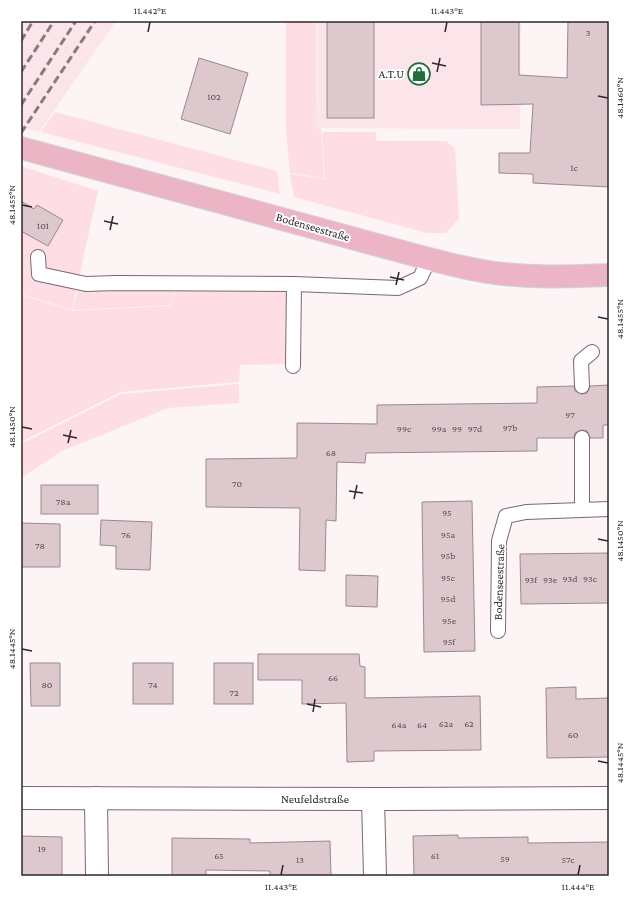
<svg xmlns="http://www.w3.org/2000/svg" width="630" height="897" font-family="'Crimson Pro',serif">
  <rect width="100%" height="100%" fill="#fdf4f6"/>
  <g fill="#fbe4ea">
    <path d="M 21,21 L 116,21 L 39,132 L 21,127 Z"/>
    <path d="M 317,21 L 521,21 L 520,129 L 316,128 Z"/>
  </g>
  <g fill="#fedde5">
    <path d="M 286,21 L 316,21 L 316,128 L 321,129 L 324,178 L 290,173 L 286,130 Z"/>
    <path d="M 55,112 L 277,171 L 280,194 L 41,132 Z"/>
    <path d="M 322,132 L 376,132 L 376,141 L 446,141 L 455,149 L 459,218 L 446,233 L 427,233 L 294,197 L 290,174 L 325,179 Z"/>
    <path d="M 21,166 L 98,191 L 72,310 L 21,294 Z"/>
    <path d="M 175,286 L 171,305 L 73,310 L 78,288 Z"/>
    <path d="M 176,286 L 285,287 L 292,294 L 288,364 L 240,365 L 239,382 L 121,392 L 21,442 L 21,295 L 73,311 L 171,306 Z"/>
    <path d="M 239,384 L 239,403 L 168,408 L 62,451 L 21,478 L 21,444 L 121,394 Z"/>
  </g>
  <g fill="#ddc8cd" stroke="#9b888d">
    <rect x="327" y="21" width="47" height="97"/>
    <path d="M 481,21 L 519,21 L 519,75 L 567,78 L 568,21 L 609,21 L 609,187 L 533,183 L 533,174 L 499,173 L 499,153 L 530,153 L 533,104 L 481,105 Z"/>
    <path d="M 199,58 L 248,73 L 230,134 L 181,119 Z"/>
    <path d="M 21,201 L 34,209 L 37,205 L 63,220 L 48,246 L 21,231 Z"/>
    <path d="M 609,385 L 609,425 L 603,425 L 603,438 L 590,438 L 587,431 L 582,430 L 575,433 L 574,438 L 537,438 L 537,451 L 366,453 L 365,463 L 337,462 L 336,521 L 326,520 L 325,571 L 299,570 L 300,508 L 206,507 L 206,459 L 297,458 L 297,423 L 377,424 L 377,405 L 537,403 L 537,387 L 574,386 L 575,391 L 582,394 L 587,393 L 590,386 Z"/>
    <rect x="41" y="485" width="57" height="29"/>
    <path d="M 472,501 L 475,651 L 424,652 L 422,502 Z"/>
    <path d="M 101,520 L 152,522 L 150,570 L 116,569 L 116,546 L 100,545 Z"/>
    <path d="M 21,523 L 60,524 L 60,567 L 21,567 Z"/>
    <path d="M 609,553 L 609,603 L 521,604 L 520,554 Z"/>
    <path d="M 346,575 L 378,576 L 377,607 L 346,606 Z"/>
    <path d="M 258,654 L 359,654 L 360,666 L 365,667 L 365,698 L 480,696 L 481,750 L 374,751 L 374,761 L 347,762 L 346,703 L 302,704 L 302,680 L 258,680 Z"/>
    <path d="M 30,663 L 60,663 L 60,706 L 31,706 Z"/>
    <rect x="133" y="663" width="40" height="41"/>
    <rect x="214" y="663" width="39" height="41"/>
    <path d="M 576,687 L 576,699 L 609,698 L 609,757 L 547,758 L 546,688 Z"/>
    <path d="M 458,835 L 458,838 L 528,837 L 528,843 L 609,842 L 609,876 L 414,876 L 413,836 Z"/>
    <path d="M 21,836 L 62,837 L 62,876 L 21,876 Z"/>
    <path d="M 172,838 L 250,839 L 250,843 L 330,841 L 331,876 L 270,876 L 270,871 L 206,870 L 206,876 L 172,876 Z"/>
  </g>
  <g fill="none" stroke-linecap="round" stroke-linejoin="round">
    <g stroke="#7a686c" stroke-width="16">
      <g id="lane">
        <path d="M 38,257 L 39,274 L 86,284 L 116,283 L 294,284 L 398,288 L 420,278 L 429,259"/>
        <path d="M 293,366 L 294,284"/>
        <path d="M 582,386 L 581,361 L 592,352"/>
        <path d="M 582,438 L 582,509"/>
        <path d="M 498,631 L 499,541 L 506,516 L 526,512 L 609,509"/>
      </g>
    </g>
    <g stroke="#7a686c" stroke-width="24">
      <g id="street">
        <path d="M 21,798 L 385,799 L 609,798"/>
        <path d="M 96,798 L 97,876"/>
        <path d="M 373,799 L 375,876"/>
      </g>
    </g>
    <g stroke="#d5d4d4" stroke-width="24">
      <path id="primary" d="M 21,148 L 429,259 C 454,265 479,272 504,274 C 539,278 574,276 609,275"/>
    </g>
    <use href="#lane" stroke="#fff" stroke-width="14"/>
    <use href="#street" stroke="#fff" stroke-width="22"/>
    <use href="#primary" stroke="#ebb5c5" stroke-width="22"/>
    <g stroke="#847b7d" stroke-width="3" stroke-dasharray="8 4" stroke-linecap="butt">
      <path d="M 21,41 L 33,21"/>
      <path d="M 21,72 L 54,21"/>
      <path d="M 21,105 L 76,21"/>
      <path d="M 21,133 L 95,21"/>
    </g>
  </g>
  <path fill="none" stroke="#2f2729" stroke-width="1.5" d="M 148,32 L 150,22M 445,32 L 447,22M 432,63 L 446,66M 437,72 L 440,58M 598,96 L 608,98M 22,205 L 32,207M 104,221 L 118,224M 110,230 L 113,216M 390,277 L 404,280M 396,285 L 399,272M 598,317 L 608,319M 22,427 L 32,429M 63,435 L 77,438M 68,443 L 71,430M 349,491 L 363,493M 354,499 L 357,485M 598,539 L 608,541M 22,649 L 32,651M 307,704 L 321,707M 313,712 L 315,699M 598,761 L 608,763M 281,875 L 283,865M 578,875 L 580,865"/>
  <defs>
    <g id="shop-ring" transform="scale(1.15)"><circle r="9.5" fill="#fff" stroke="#226d3b" stroke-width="1.5"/><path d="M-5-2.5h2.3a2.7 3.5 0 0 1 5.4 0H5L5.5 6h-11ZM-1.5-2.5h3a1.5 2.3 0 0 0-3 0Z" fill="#226d3b"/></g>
  </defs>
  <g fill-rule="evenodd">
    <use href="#shop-ring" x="419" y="74"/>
  </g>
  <g text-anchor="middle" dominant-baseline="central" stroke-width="4" stroke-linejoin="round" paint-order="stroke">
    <g font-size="10" fill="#5a4f52">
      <text x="588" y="32">3</text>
      <text x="214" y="96">102</text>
      <text x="574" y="167">1c</text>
      <text x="43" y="225">101</text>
      <text x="570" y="414">97</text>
      <text x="510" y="427">97b</text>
      <text x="404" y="428">99c</text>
      <text x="439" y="428">99a</text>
      <text x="457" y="428">99</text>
      <text x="475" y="428">97d</text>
      <text x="331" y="452">68</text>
      <text x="237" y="483">70</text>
      <text x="63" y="501">78a</text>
      <text x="447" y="512">95</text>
      <text x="126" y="534">76</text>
      <text x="448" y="534">95a</text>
      <text x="40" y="545">78</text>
      <text x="448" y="555">95b</text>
      <text x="448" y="577">95c</text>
      <text x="570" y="578">93d</text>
      <text x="590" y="578">93c</text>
      <text x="531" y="579">93f</text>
      <text x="550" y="579">93e</text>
      <text x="448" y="598">95d</text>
      <text x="449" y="620">95e</text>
      <text x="449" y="641">95f</text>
      <text x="333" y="677">66</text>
      <text x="47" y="684">80</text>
      <text x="153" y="684">74</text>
      <text x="234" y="692">72</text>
      <text x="446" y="723">62a</text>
      <text x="469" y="723">62</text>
      <text x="399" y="724">64a</text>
      <text x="422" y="724">64</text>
      <text x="573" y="734">60</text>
      <text x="42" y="848">19</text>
      <text x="219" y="855">65</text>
      <text x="435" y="855">61</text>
      <text x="505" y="858">59</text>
      <text x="300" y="859">13</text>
      <text x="568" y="859">57c</text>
    </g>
    <g font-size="12" fill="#2f2729" stroke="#fff" text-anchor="end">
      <text x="404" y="74">A.T.U</text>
    </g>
    <g font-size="12" fill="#2f2729" stroke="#fff">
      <text transform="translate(313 227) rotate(16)">Bodenseestraße</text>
      <text transform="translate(499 582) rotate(-88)">Bodenseestraße</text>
      <text x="315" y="799">Neufeldstraße</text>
    </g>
  </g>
  <rect width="630" height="897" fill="none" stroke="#ffffff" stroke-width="44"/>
  <rect x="22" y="22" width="586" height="853" fill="none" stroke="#2f2729" stroke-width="1.5"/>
  <g font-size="10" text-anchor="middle" fill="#2f2729">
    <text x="150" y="14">11.442°E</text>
    <text x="447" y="14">11.443°E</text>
    <text transform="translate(619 98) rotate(-90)" y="4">48.1460°N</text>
    <text transform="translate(11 205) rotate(-90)" y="4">48.1455°N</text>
    <text transform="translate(619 319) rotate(-90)" y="4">48.1455°N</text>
    <text transform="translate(11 427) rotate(-90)" y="4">48.1450°N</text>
    <text transform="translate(619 541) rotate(-90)" y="4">48.1450°N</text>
    <text transform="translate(11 649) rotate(-90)" y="4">48.1445°N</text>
    <text transform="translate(619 763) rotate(-90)" y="4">48.1445°N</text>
    <text x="281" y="890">11.443°E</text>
    <text x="578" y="890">11.444°E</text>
  </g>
</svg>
